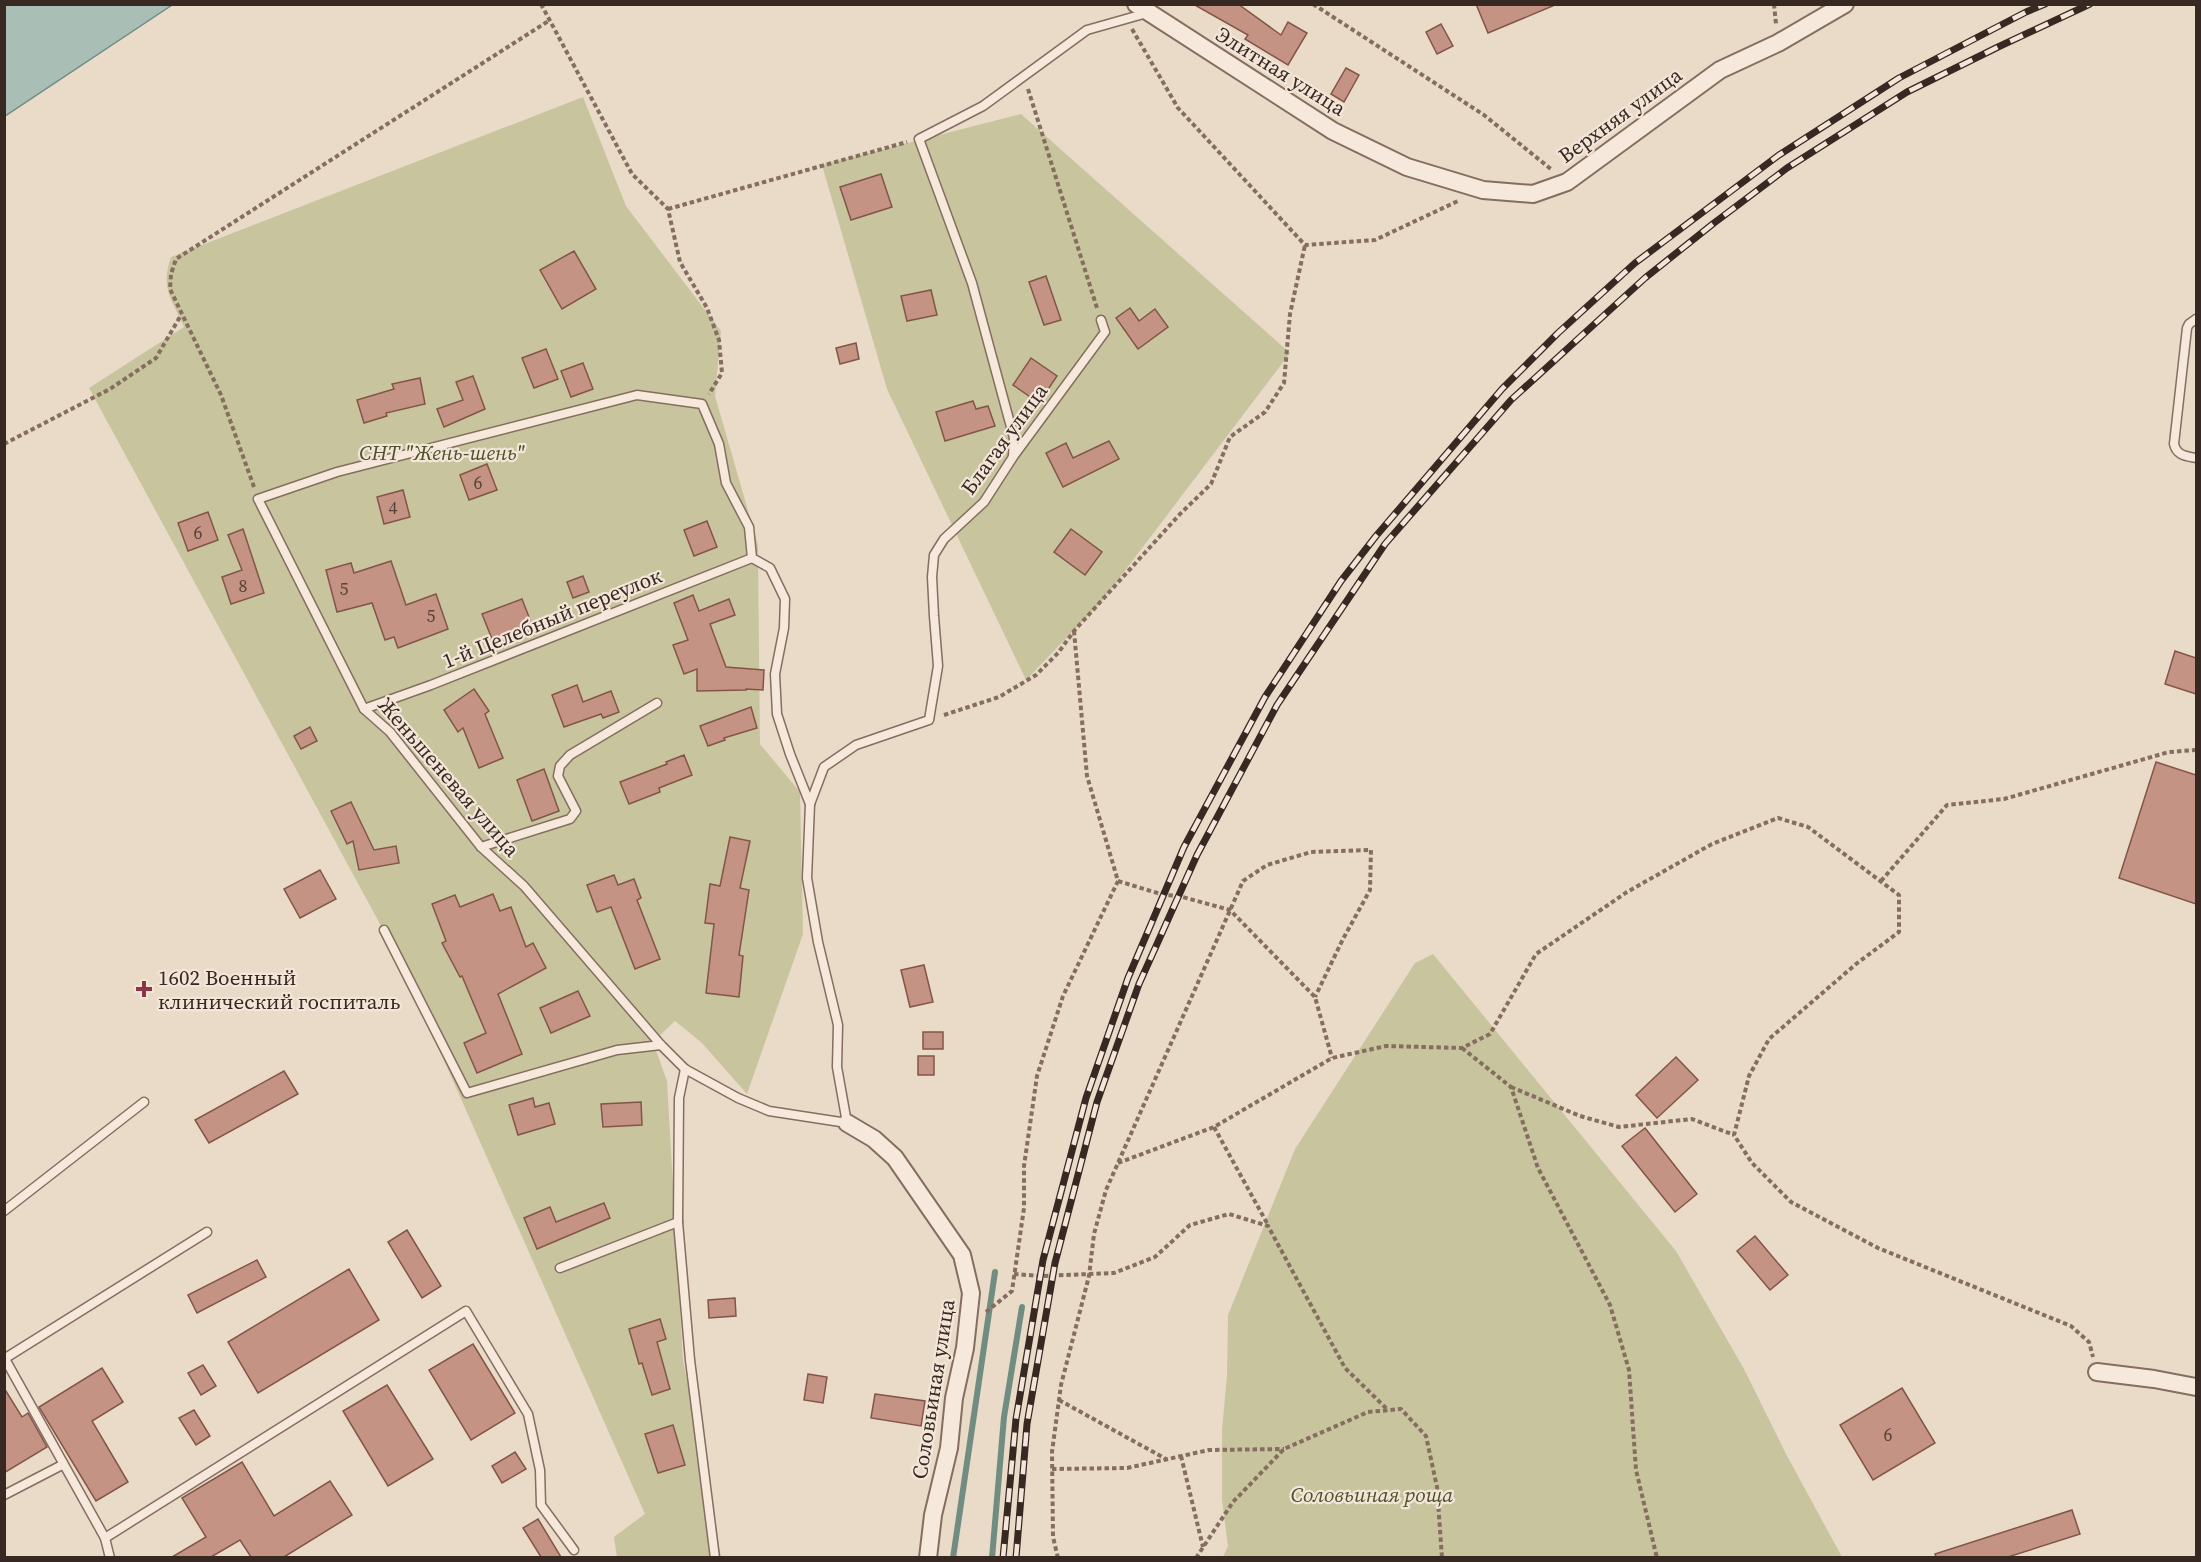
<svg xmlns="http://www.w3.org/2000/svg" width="2201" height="1562" font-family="'Source Serif 4',serif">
  <rect width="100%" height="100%" fill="#eadbc9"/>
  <g fill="#c8c59e">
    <path d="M 583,97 L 626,206 L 721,331 L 715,396 L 758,545 L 760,744 L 800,792 L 803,934 L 747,1094 L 702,1043 L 675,1021 L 653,1042 L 667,1081 L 683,1360 L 721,1557 L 617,1557 L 614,1537 L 645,1514 L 399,959 L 89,388 L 184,327 C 172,299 160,289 171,257 Z"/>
    <path d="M 1021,114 L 1290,353 L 1102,601 L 1026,680 L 887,389 L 822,165 Z"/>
    <path d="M 1433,954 L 1676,1251 L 1744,1369 L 1786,1454 L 1842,1557 L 1223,1557 L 1228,1546 L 1222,1500 L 1222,1430 L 1227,1375 L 1228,1315 L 1295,1149 L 1415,963 Z"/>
  </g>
  <path fill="#a9bfb5" stroke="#718d81" stroke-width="1.5" d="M 6,5 L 6,4 L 172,5 L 5,116 L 4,6 Z"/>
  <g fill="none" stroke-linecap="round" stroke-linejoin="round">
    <g stroke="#718d81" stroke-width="6">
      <path d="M 953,1558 L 995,1272"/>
      <path d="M 992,1558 L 1004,1417 L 1022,1307"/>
    </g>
  </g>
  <g fill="#c59383" stroke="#825548" stroke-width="1.5">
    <path d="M 1193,4 L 1238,4 L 1281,35 L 1288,22 L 1307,33 L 1288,65 L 1245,39 L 1248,35 Z"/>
    <path d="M 1476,4 L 1555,4 L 1555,5 L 1488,33 Z"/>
    <path d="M 1441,24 L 1453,46 L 1437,54 L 1426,32 Z"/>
    <path d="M 1346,68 L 1359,75 L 1344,102 L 1331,94 Z"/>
    <path d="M 881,174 L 892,207 L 851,220 L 840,187 Z"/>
    <path d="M 574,251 L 596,289 L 562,309 L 540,270 Z"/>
    <path d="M 1046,276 L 1061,320 L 1044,325 L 1029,282 Z"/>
    <path d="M 931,290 L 937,315 L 907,321 L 901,296 Z"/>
    <path d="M 1130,308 L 1139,321 L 1155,309 L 1168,327 L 1138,349 L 1116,318 Z"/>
    <path d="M 856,343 L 859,359 L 840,364 L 836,348 Z"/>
    <path d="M 546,349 L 558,379 L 534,388 L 522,358 Z"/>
    <path d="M 1031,358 L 1057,376 L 1039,403 L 1013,385 Z"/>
    <path d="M 583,363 L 593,389 L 571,397 L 561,371 Z"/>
    <path d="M 473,376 L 485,409 L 444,427 L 437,409 L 463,400 L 456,382 Z"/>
    <path d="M 420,378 L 425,404 L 386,413 L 387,416 L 364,423 L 357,400 L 394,389 L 392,384 Z"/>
    <path d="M 973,401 L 976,409 L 988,406 L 995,426 L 945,441 L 936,412 Z"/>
    <path d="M 1109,441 L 1119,459 L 1063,487 L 1046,453 L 1066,443 L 1073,458 Z"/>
    <path d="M 487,464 L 497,490 L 469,500 L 460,475 Z"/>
    <path d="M 403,490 L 410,517 L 384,524 L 377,497 Z"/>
    <path d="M 208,512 L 218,540 L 188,551 L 178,523 Z"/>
    <path d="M 707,521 L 717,547 L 694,556 L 684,530 Z"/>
    <path d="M 243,529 L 264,593 L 231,604 L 222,577 L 242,570 L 228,535 Z"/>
    <path d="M 1071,529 L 1102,552 L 1085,575 L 1054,552 Z"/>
    <path d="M 391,561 L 406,605 L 436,594 L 448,629 L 398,648 L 394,637 L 385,640 L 372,603 L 337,612 L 326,570 L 351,563 L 354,573 Z"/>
    <path d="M 583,576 L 589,592 L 573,598 L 567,582 Z"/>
    <path d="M 693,595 L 699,611 L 729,599 L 735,615 L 710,624 L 726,667 L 764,670 L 763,690 L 746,689 L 746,690 L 697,691 L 697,669 L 684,674 L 673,645 L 688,640 L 674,603 Z"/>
    <path d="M 522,599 L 534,630 L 494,644 L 482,614 Z"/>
    <path d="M 2175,651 L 2196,658 L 2196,694 L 2165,684 Z"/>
    <path d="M 577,685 L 583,702 L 611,691 L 619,712 L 603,718 L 601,714 L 564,727 L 552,695 Z"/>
    <path d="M 474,689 L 489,711 L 485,714 L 503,758 L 479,768 L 463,728 L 458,732 L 444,710 Z"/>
    <path d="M 751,707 L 757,728 L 724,738 L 725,740 L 708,746 L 700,726 Z"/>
    <path d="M 310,727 L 317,741 L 301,749 L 294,736 Z"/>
    <path d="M 684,755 L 692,775 L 659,788 L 660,792 L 629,804 L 620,782 L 667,764 L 666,762 Z"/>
    <path d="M 2156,762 L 2196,775 L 2196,904 L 2119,878 Z"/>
    <path d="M 544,769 L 559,811 L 532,821 L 517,780 Z"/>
    <path d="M 351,802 L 374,850 L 396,846 L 399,863 L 359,870 L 353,841 L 347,844 L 331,811 Z"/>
    <path d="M 730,837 L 750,841 L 740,888 L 749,890 L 739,955 L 743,956 L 739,997 L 706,993 L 714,924 L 705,923 L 710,884 L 720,886 Z"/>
    <path d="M 320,870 L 336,899 L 300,918 L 284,889 Z"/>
    <path d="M 614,875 L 618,885 L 634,879 L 641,898 L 637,900 L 660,959 L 635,969 L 611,907 L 597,912 L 587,885 Z"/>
    <path d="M 493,894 L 500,911 L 511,907 L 526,947 L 533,943 L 546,968 L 498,994 L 522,1054 L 477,1073 L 464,1043 L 486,1033 L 462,976 L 460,977 L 442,943 L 446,941 L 432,904 L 455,895 L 460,907 Z"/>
    <path d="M 924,965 L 933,1002 L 910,1007 L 901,970 Z"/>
    <path d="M 578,991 L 590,1016 L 551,1033 L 540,1008 Z"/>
    <rect x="923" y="1032" width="20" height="17"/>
    <rect x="918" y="1056" width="16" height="19"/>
    <path d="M 1676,1057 L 1698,1080 L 1657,1118 L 1636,1095 Z"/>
    <path d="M 284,1071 L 298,1094 L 209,1143 L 195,1120 Z"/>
    <path d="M 533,1098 L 535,1107 L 549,1103 L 555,1124 L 518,1135 L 509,1105 Z"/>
    <path d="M 641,1102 L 642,1125 L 603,1127 L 601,1104 Z"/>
    <path d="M 1645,1128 L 1697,1194 L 1675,1212 L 1622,1146 Z"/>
    <path d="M 604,1203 L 610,1218 L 537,1249 L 524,1218 L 550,1207 L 556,1222 Z"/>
    <path d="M 407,1230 L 441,1286 L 422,1298 L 388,1242 Z"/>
    <path d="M 1755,1236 L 1788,1275 L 1770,1290 L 1737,1251 Z"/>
    <path d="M 257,1260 L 266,1277 L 197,1313 L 188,1295 Z"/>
    <path d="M 349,1269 L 379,1320 L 258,1393 L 228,1342 Z"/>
    <path d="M 735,1298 L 736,1316 L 709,1318 L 708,1300 Z"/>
    <path d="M 660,1319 L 666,1339 L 657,1342 L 670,1389 L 652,1395 L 642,1363 L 639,1364 L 629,1329 Z"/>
    <path d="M 473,1344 L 515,1413 L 471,1440 L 429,1370 Z"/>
    <path d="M 203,1365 L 216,1386 L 201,1395 L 188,1373 Z"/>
    <path d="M 102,1368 L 123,1402 L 92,1421 L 128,1482 L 96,1501 L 39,1407 Z"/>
    <path d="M 808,1374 L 827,1377 L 823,1403 L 804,1400 Z"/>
    <path d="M 387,1385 L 433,1459 L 388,1486 L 343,1411 Z"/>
    <path d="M 4,1388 L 22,1417 L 28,1413 L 47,1447 L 4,1473 Z"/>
    <path d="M 1902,1388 L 1935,1443 L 1873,1480 L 1840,1425 Z"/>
    <path d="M 875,1394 L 925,1401 L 921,1426 L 871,1418 Z"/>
    <path d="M 194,1410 L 210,1436 L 196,1445 L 179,1418 Z"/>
    <path d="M 673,1425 L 685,1465 L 658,1473 L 645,1434 Z"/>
    <path d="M 515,1452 L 526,1469 L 502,1483 L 492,1466 Z"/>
    <path d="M 242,1462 L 274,1516 L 330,1481 L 352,1515 L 284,1557 L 251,1557 L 240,1540 L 211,1557 L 172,1557 L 206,1537 L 182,1498 Z"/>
    <path d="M 2072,1510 L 2080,1534 L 2008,1557 L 1936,1557 L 1935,1554 Z"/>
    <path d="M 538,1519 L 561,1557 L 541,1557 L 523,1528 Z"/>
  </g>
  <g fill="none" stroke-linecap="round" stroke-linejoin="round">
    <g stroke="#856d5f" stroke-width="11">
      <g id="service">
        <path d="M 2196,319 L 2189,324 L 2187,328 L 2174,444 C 2177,456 2186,456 2196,458"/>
        <path d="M 637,395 L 702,404 L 719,444 L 726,483 L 749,527 L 752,558 L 770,568 L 785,599 L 784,628 L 775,674 L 777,714 L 790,754 L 810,804 L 807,878 L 818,942 L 838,1025 L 837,1067 L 847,1123 L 769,1111 L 738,1098 L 685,1069 L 661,1045 L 524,886 L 481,847 L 390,732 L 364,709 L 258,499 L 337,472 Z"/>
        <path d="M 1013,456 L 1014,438 L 972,283 L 919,139 L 983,106 L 1087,30 L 1147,13"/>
        <path d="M 364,709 L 431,685 L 752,558"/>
        <path d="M 810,804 L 824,767 L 856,745 L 929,720 L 938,666 L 934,616 L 932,577 L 934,555 L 944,539 L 984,502 L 1013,457 L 1105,332 L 1101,320"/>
        <path d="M 481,847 L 570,819 L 576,811 L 558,776 L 560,766 L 570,755 L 657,703"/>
        <path d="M 384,930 L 467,1093 L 617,1050 L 661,1045"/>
        <path d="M 685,1069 L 679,1098 L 678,1222 L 690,1360 L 715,1558"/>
        <path d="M 4,1211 L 144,1102"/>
        <path d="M 560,1268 L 678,1222"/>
        <path d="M 4,1359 L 207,1232"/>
        <path d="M 5,1359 L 105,1538 L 110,1558"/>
        <path d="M 4,1495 L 62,1465"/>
        <path d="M 105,1538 L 466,1311 L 528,1414 L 540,1470 L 541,1505 L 574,1550"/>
      </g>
    </g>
    <g stroke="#856d5f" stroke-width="20">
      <g id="minor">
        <path d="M 1136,4 L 1333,131 L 1407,167 L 1483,190 L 1533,194 L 1567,182 L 1720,70 L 1778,43 L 1845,4"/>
        <path d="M 847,1123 L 874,1139 L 895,1158 L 962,1255 L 971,1293 L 965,1348 L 954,1398 L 949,1448 L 933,1515 L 928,1558"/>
        <path d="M 2097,1372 L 2154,1379 L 2196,1387"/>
      </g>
    </g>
    <g stroke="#856d5f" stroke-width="4" stroke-dasharray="4.5 3" stroke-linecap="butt">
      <path d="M 541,4 L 632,174 L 668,209 L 680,262 L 707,308 L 719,340 L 722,373 L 709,394"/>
      <path d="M 1313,4 L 1484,115 L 1552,170"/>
      <path d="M 1774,4 L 1776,24"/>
      <path d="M 1132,29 L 1178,108 L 1305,245 L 1375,240 L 1458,201"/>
      <path d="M 1028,89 L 1097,308"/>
      <path d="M 668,209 L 907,142"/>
      <path d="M 4,444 L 110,389 L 156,358 L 181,315"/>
      <path d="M 254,487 L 221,395 L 170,289 L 171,274 L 176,259 L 550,20"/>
      <path d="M 944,715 L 999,697 L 1036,675 L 1058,653 L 1074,631 L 1180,514 L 1211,484 L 1230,437 L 1265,412 L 1284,383 L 1290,314 L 1305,245"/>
      <path d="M 1118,881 L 1164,895 L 1179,896 L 1230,910 L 1315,997 L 1332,1058"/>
      <path d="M 1881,881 L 1947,805 L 2004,799 L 2169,752 L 2196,750"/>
      <path d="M 1462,1048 L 1511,1087 L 1538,1168 L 1610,1305 L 1629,1370 L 1636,1470 L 1657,1558"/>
      <path d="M 1511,1087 L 1580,1116 L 1619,1127 L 1692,1119 L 1734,1135"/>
      <path d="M 1214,1127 L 1268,1225"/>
      <path d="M 1118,1163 L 1214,1127 L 1332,1058 L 1386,1046 L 1462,1048 L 1490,1034 L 1536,954 L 1627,892 L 1712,844 L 1778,818 L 1808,827 L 1899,895 L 1899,932 L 1856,964 L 1769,1039 L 1749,1076 L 1734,1135 L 1752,1163 L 1791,1202 L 1878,1248 L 2071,1326 L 2089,1342 L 2093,1357"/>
      <path d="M 1014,1274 L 1041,1276 L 1114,1273 L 1155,1257 L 1190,1225 L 1229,1214 L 1268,1226 L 1345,1368 L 1388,1410"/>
      <path d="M 986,1312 L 1012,1291 L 1024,1208 L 1024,1166 L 1037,1076 L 1063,996 L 1118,881 L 1087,776 L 1074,631"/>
      <path d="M 1059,1400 L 1166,1459"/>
      <path d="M 1181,1456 L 1203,1547"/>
      <path d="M 1052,1469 L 1127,1468 L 1209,1450 L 1284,1449"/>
      <path d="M 1058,1558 L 1053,1537 L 1052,1452 L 1061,1385 L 1089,1276 L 1094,1234 L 1106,1190 L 1243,881 L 1267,865 L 1311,852 L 1371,850 L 1370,890 L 1343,939 L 1315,997"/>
      <path d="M 1196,1558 L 1233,1502 L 1284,1449 L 1368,1412 L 1401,1409 L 1426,1436 L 1437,1487 L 1442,1558"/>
    </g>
    <use href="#service" stroke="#f6e9dc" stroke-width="8"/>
    <use href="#minor" stroke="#f6e9dc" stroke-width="16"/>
    <g stroke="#372821" stroke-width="7">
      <g id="rail">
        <path d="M 1003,1558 L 1016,1419 L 1043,1260 L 1086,1098 L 1128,978 L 1184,847 L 1265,697 L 1341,581 L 1376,536 L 1502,389 L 1558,333 L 1635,263 L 1779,155 L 1899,78 L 2026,12 L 2045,4"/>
        <path d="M 1016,1558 L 1027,1424 L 1055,1263 L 1097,1102 L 1139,984 L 1197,855 L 1277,705 L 1385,544 L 1511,400 L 1645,278 L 1714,223 L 1787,168 L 1907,92 L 1998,47 L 2090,4"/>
      </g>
    </g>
    <use href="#rail" stroke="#f3e6d8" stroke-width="4.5" stroke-dasharray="14" stroke-linecap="butt"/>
  </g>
  <path fill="#8e3545" stroke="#f3e6d8" stroke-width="2" d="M141 980h6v6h6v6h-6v6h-6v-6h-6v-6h6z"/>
  <g text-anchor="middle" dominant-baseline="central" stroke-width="4.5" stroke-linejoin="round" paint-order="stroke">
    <g font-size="18" fill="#5a433a">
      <text x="478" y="482">6</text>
      <text x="393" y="507">4</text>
      <text x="198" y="532">6</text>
      <text x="243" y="585">8</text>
      <text x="344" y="588">5</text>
      <text x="431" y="615">5</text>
      <text x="1888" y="1434">6</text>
    </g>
    <g font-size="21" fill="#372821" stroke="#f3e6d8">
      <text transform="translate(1281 71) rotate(32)">Элитная улица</text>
      <text transform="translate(1620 115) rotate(-36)">Верхняя улица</text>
      <text transform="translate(1004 439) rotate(-54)">Благая улица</text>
      <text transform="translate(552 618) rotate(-22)">1-й Целебный переулок</text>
      <text transform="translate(449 777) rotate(49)">Женьшеневая улица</text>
      <text transform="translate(933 1389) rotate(-81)">Соловьиная улица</text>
    </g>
    <g font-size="21" font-style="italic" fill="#4e512a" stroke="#f3e6d8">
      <text x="442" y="452">СНТ "Жень-шень"</text>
      <text x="1372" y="1494">Соловьиная роща</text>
    </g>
    <g font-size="21" fill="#372821" stroke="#f3e6d8" text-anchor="start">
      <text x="158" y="977">1602 Военный<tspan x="158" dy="24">клинический госпиталь</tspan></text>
    </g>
  </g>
  <rect width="2201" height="1562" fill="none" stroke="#372821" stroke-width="12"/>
</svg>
